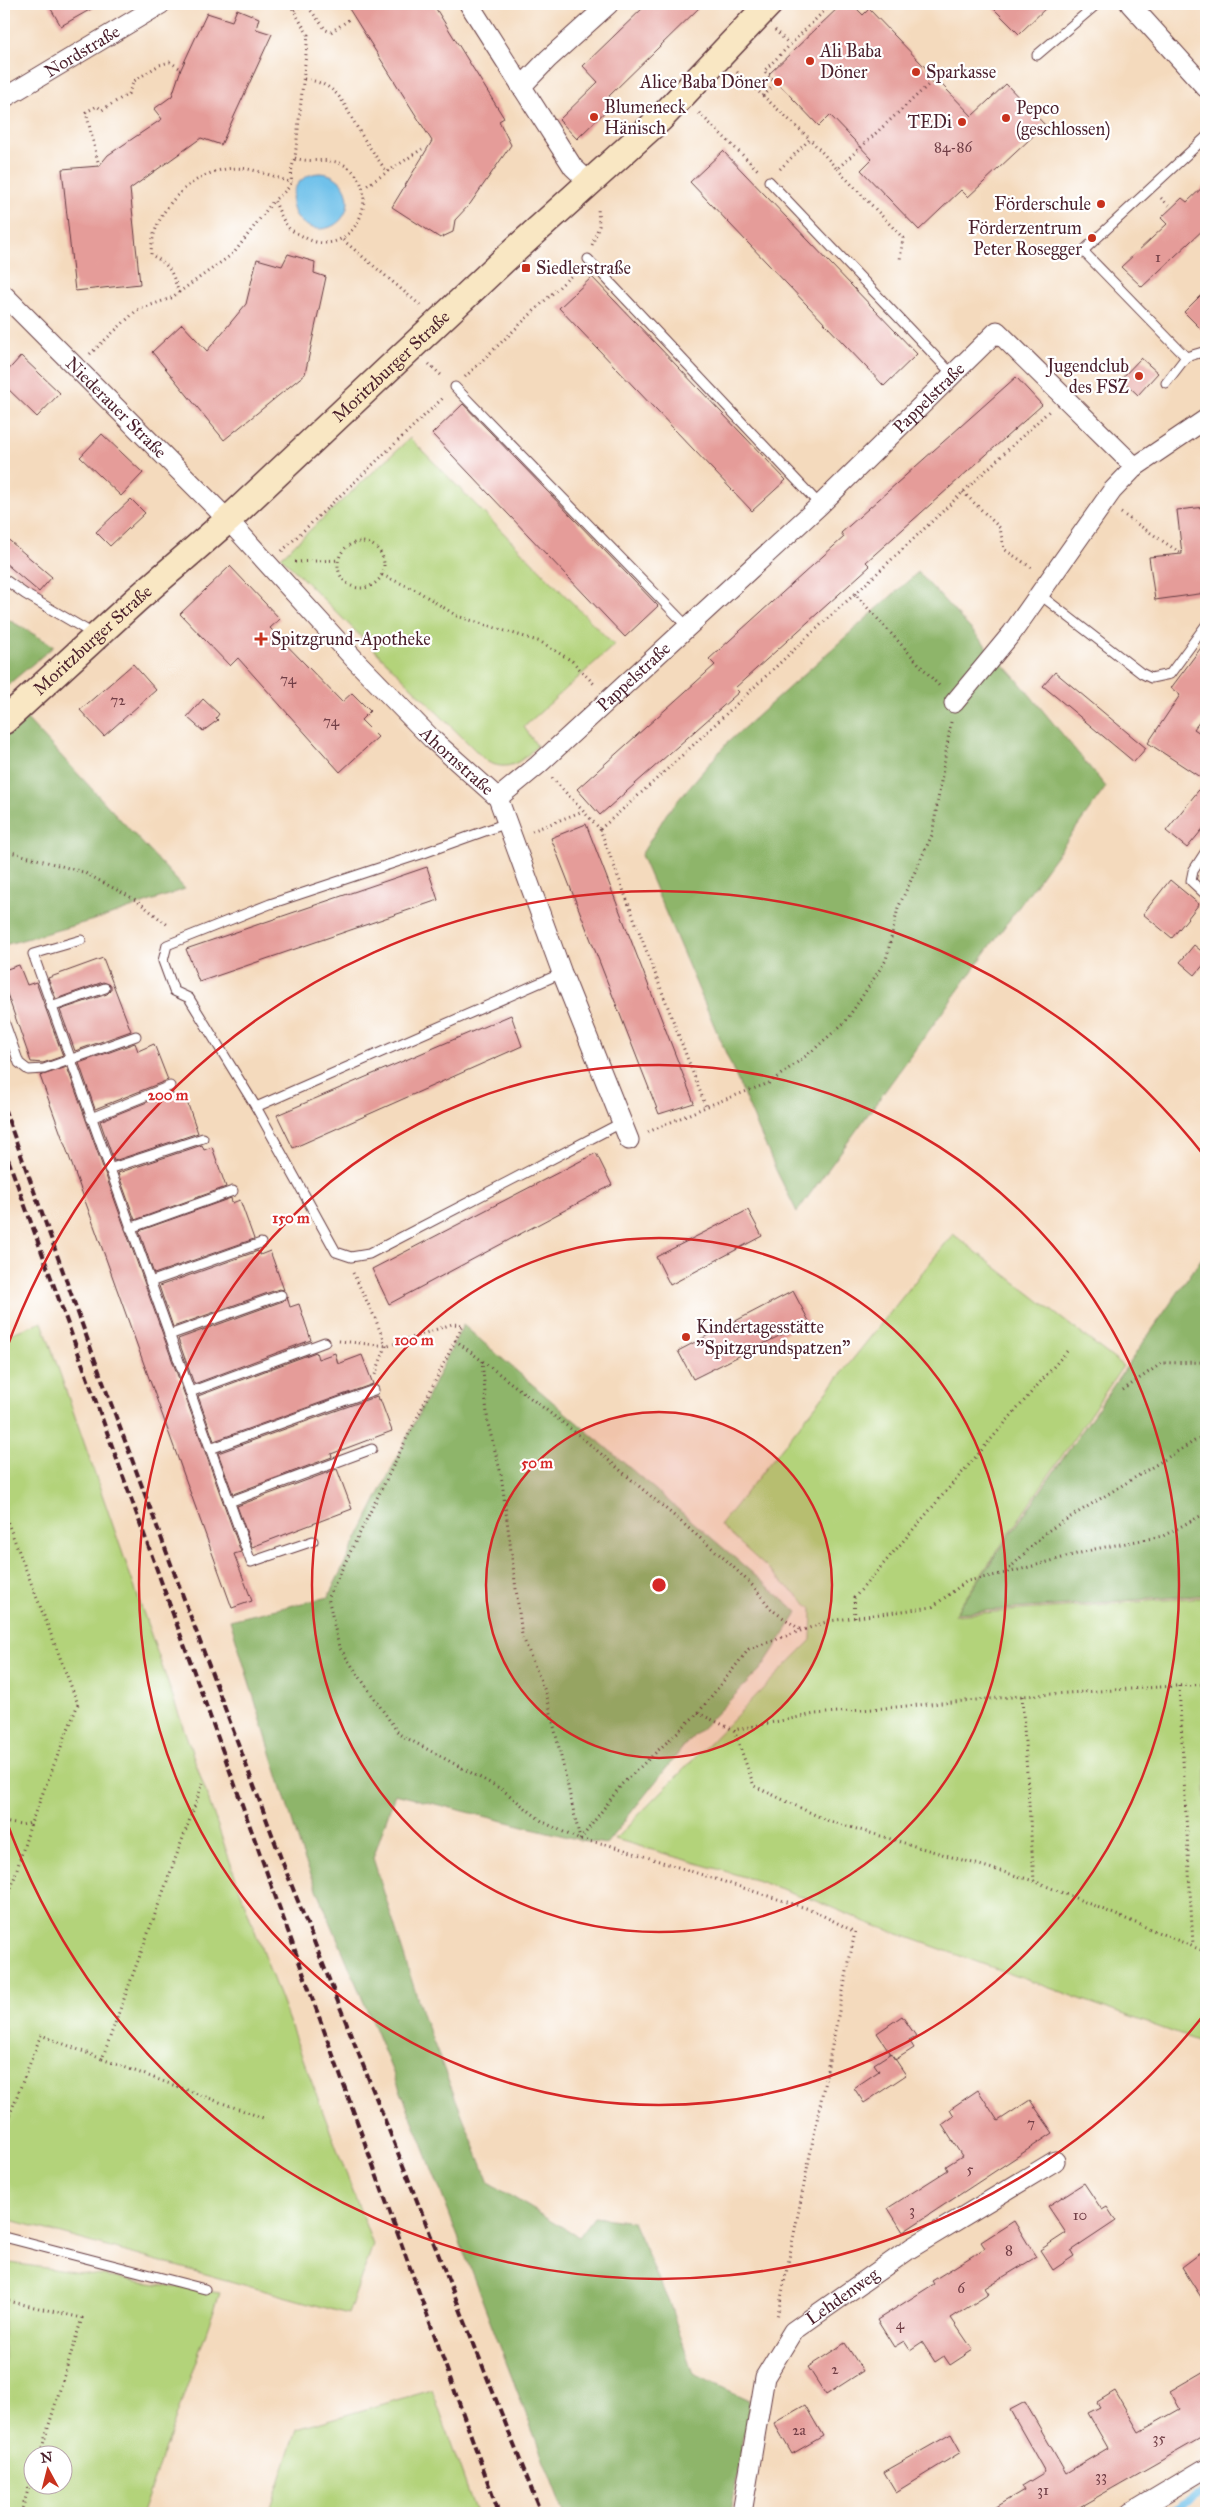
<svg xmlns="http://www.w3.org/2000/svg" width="1210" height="2517" font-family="'IM FELL Great Primer',serif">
  <rect width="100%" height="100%" fill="#fff"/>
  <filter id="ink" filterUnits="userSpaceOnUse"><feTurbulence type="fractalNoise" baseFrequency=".02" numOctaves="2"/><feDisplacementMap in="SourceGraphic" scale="10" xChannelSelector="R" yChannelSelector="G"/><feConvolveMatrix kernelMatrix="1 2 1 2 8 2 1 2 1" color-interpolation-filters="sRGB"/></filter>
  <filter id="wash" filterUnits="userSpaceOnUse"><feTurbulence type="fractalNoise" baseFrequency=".0096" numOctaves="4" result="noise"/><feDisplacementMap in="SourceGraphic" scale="20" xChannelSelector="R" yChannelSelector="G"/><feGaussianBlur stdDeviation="1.12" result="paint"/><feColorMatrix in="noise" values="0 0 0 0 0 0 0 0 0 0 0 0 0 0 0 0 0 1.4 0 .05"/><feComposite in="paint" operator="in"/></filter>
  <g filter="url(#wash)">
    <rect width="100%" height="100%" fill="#f4dabd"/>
    <g fill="#b3d37a" stroke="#7e7952" fill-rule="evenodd">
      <path d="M 410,438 L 614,645 L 524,727 L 537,746 C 521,762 508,773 486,761 L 281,557 Z"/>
      <path d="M 953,1234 L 1123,1366 L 954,1615 L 1206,1597 L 1206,2044 L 871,1924 L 816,1901 L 755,1880 L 615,1839 L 811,1640 L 812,1609 L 720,1525 Z"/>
      <path d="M 42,1322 L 246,1907 L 373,2245 L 348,2314 L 4,2218 L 4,1336 Z"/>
      <path d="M 4,2262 L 220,2293 L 142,2513 L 4,2513 ZM 32,2454 L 62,2454 L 62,2484 L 32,2484 Z"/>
      <path d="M 432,2390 L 476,2513 L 269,2513 L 297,2429 Z"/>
    </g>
    <g fill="#8eb56a" stroke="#6c6a4a">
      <path d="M 918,572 L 1015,677 L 1106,787 L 797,1212 L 776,1170 L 641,855 L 667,813 L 727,743 Z"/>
      <path d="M 4,617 L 54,646 L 4,688 Z"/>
      <path d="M 26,718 L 185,889 L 108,916 L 4,945 L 4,737 Z"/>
      <path d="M 1206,1252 L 1206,1595 L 956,1613 Z"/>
      <path d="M 463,1325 L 798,1612 L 761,1669 L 684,1746 L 606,1844 L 580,1840 L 395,1794 L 373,1858 L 423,2016 L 489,2183 L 579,2237 L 594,2217 L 633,2222 L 670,2305 L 693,2374 L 750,2400 L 731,2513 L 564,2513 L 420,2138 L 302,1853 L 230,1620 L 328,1597 Z"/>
    </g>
    <circle fill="#6fc1ea" stroke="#5c708a" cx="320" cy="201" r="28"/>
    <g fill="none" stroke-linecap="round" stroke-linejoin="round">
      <path stroke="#6fc1ea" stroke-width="7" d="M 1168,2513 L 1206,2490"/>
    </g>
    <g id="blocks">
      <g fill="#e59c99">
        <path d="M 48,4 L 100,4 L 61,26 Z"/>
        <path d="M 346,4 L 433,4 L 504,118 L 499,121 L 511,145 L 470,204 L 455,220 L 453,232 L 440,238 L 392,207 L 432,141 Z"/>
        <path d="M 647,4 L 703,4 L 609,96 L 615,102 L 577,139 L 559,120 L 598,82 L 583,66 Z"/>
        <path d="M 842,4 L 852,4 L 863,15 L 869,9 L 972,116 L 1006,84 L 1045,125 L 968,197 L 961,190 L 919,230 L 861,170 L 872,159 L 830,115 L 819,126 L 769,74 Z"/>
        <path d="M 989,4 L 1050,4 L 1019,34 Z"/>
        <path d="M 237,9 L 259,18 L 256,29 L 272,34 L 221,145 L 201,138 L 130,189 L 140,284 L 75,291 L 62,169 L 99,166 L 108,155 L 162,119 L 154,109 L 172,96 L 181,69 L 207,13 L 232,21 Z"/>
        <path d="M 723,151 L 917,354 L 884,386 L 690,182 Z"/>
        <path d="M 1206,184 L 1206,227 L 1142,287 L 1121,267 L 1167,224 L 1161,218 L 1182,198 L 1187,202 Z"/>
        <path d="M 288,254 L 315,262 L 314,273 L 326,277 L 305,374 L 224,440 L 152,352 L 182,324 L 207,351 L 246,304 L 257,259 L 282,266 Z"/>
        <path d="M 592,277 L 786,480 L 752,511 L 559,308 Z"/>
        <path d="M 1206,290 L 1206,334 L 1184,312 Z"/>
        <path d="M 21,356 L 60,393 L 37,417 L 4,385 L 4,375 Z"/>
        <path d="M 1141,358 L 1158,373 L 1138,395 L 1121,379 Z"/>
        <path d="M 1016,377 L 1042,405 L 866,562 L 870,566 L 735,688 L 739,692 L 600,815 L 577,789 L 715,665 L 709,659 L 844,537 L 841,533 Z"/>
        <path d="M 463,404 L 658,606 L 625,637 L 432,434 Z"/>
        <path d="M 102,434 L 143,473 L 121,496 L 80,457 Z"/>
        <path d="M 131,499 L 145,513 L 110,546 L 96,532 Z"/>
        <path d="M 1206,507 L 1206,593 L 1155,600 L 1149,557 L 1182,554 L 1177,510 Z"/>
        <path d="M 4,536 L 52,577 L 39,592 L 4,562 Z"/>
        <path d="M 230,566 L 280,619 L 270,628 L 342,702 L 352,693 L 370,711 L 361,720 L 378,737 L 340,772 L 238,658 L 230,666 L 180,614 Z"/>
        <path d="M 1206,641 L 1206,713 L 1194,729 L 1206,737 L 1206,825 L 1187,848 L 1166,831 L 1206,781 L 1148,743 L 1180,695 L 1171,688 Z"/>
        <path d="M 133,664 L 156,690 L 104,736 L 80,710 Z"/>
        <path d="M 1055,672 L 1146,748 L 1134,762 L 1043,686 Z"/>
        <path d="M 203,699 L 219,714 L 216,718 L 218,720 L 203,731 L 187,717 Z"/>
        <path d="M 586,824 L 694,1103 L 659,1114 L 551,838 Z"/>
        <path d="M 427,867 L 438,900 L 199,982 L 186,949 Z"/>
        <path d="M 1170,880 L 1199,904 L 1172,938 L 1143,914 Z"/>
        <path d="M 1194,945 L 1206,955 L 1206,962 L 1195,975 L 1180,962 Z"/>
        <path d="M 103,958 L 131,1031 L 75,1051 L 60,1010 L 107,994 L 111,990 L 111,985 L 103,982 L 56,999 L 48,978 Z"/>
        <path d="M 19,965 L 27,985 L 36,982 L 63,1056 L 43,1063 L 31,1062 L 4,985 L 4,970 Z"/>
        <path d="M 511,1015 L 522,1046 L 293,1148 L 277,1115 Z"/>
        <path d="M 135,1043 L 138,1051 L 154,1044 L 168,1080 L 95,1109 L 79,1063 Z"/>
        <path d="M 67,1067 L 241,1552 L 234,1554 L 252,1601 L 232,1608 L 40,1076 Z"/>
        <path d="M 172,1092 L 175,1099 L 185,1096 L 198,1133 L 114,1161 L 100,1121 Z"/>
        <path d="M 202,1145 L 204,1150 L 212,1147 L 226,1187 L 135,1220 L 118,1173 Z"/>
        <path d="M 596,1153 L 612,1185 L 389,1304 L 372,1269 Z"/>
        <path d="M 231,1198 L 232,1203 L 240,1200 L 254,1239 L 154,1274 L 139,1231 Z"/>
        <path d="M 748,1210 L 762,1236 L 670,1285 L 656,1257 Z"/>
        <path d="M 258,1251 L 260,1255 L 270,1251 L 284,1290 L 279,1289 L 173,1327 L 159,1286 Z"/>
        <path d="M 793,1291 L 809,1321 L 693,1379 L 678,1351 Z"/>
        <path d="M 287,1297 L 290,1307 L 299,1304 L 311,1340 L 194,1384 L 178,1339 L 283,1301 Z"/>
        <path d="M 316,1352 L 318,1359 L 335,1353 L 338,1364 L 362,1355 L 373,1384 L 214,1441 L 198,1396 Z"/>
        <path d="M 377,1396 L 378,1400 L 380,1399 L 392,1431 L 331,1454 L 332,1457 L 233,1494 L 218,1453 Z"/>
        <path d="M 337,1469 L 352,1509 L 252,1547 L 237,1506 Z"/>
        <path d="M 902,2016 L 916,2036 L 909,2040 L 914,2048 L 895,2060 L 877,2033 Z"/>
        <path d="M 891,2053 L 906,2075 L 864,2103 L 854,2088 L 879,2071 L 874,2064 Z"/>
        <path d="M 978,2090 L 998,2121 L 1030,2100 L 1053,2133 L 903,2232 L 888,2208 L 948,2170 L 946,2166 L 962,2156 L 942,2125 L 954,2116 L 950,2109 Z"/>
        <path d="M 1084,2183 L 1102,2210 L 1107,2207 L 1116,2221 L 1071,2251 L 1074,2256 L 1053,2270 L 1040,2250 L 1066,2233 L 1048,2206 Z"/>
        <path d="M 1014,2221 L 1036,2257 L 985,2288 L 989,2294 L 951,2318 L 973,2350 L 950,2365 L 944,2356 L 935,2362 L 922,2342 L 910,2350 L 904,2341 L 894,2347 L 877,2320 L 934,2284 L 932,2281 L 985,2248 L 981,2242 Z"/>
        <path d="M 1206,2249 L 1206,2305 L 1182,2267 Z"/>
        <path d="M 845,2343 L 863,2371 L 826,2395 L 808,2367 Z"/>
        <path d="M 1206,2370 L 1206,2435 L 1069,2513 L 985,2513 L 1024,2490 L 1022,2486 L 1045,2472 L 1010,2410 L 1025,2402 L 1066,2473 L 1108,2448 L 1088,2413 L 1100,2407 L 1097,2402 L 1115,2391 L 1139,2432 L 1180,2409 L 1170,2391 Z"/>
        <path d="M 805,2405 L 823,2436 L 792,2454 L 774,2423 Z"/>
        <path d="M 951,2434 L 961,2452 L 896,2492 L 884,2472 Z"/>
      </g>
    </g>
  </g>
  <g filter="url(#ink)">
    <use href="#blocks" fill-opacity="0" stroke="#643b41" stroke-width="1"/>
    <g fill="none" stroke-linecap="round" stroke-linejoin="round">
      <g stroke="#643b41" stroke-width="11">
        <g id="lane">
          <path d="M 1037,55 L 1097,4"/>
          <path d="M 769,181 L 953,375"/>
          <path d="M 588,259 L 820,505"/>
          <path d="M 1186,357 L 1206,351"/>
          <path d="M 1166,383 L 1186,357 L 1083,251 L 1206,137"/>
          <path d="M 455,387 L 687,626"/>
          <path d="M 4,579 L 25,594 L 95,635"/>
          <path d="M 1039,594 L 1141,673 L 1151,678 L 1170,674 L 1206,625"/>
          <path d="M 507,823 L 421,854 L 270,904 L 167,945 L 163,961 L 174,991 L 189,998 L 256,1107 L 336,1252 L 351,1257 L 369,1254 L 621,1123"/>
          <path d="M 1206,851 L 1193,871 L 1191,881 L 1206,895"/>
          <path d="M 81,940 L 33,954 L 251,1562 L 313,1541"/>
          <path d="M 51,1007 L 105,988"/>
          <path d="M 4,1021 L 19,1063 L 28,1070 L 44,1069 L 136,1036"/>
          <path d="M 256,1107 L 562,973"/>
          <path d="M 91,1118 L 170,1086"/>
          <path d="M 109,1169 L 203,1138"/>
          <path d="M 130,1228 L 233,1191"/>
          <path d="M 150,1282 L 261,1243"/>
          <path d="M 169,1335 L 281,1295"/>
          <path d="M 190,1392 L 325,1342"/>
          <path d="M 210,1449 L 374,1390"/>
          <path d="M 229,1502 L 372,1449"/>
          <path d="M 4,2237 L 205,2289"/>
        </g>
      </g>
      <g stroke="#643b41" stroke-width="21">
        <g id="street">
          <path d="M 469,4 L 573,167 L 589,182"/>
          <path d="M 1130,4 L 1206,88"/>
          <path d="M 521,87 L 548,59 L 609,4"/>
          <path id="s1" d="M 4,98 L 161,4"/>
          <path id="s2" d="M 4,295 L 228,520 L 356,661 L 432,739 L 498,798 L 562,973 L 629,1140"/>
          <path d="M 1135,467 L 1206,419"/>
          <path id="s3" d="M 498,798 L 538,765 L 820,505 L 997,331 L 1135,467 L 1112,491 L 1012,633 L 954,703"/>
          <path id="s4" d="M 742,2513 L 765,2377 L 793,2331 L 911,2248 L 1055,2161"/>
          <path d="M 1131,2513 L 1206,2468"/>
        </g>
      </g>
      <g stroke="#643b41" stroke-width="29">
        <g id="secondary">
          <path id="s5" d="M 4,721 L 136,600 L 228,520 L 504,260 L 660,119 L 769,4"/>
        </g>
      </g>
      <g stroke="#643b41" stroke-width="3" stroke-dasharray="1 4" stroke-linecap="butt">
        <path d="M 290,4 L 308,35 L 295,158"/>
        <path d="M 294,10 L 300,6 L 308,7 L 326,30 L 331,32 L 350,19"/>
        <path d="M 775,30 L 789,44"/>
        <path d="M 737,72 L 810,139"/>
        <path d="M 304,79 C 339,84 343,103 358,129 C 367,144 377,158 387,172"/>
        <path d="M 776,84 L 764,71 L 831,4"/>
        <path d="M 763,96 L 777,82"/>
        <path d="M 699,113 L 759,171"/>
        <path d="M 295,158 C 312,164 329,156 346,166 C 387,192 351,264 304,237 C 299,234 291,231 288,227 C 282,220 278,208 274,200 C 302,180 285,182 295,158 Z"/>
        <path d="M 99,166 L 86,112 L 97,106 L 102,110 L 128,94 L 134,81 L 159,65 L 170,62 L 181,69"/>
        <path d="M 780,169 L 810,139 L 837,169 L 938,76"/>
        <path d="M 837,169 L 903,238 L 900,260"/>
        <path d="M 363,188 L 422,149"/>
        <path d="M 1161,198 L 1172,208"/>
        <path d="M 343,240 L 420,305"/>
        <path d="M 592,245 L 599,226 L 598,207"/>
        <path d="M 179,293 C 172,273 171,265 151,255 C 151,208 200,161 248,169 C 263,172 278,178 292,183"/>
        <path d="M 90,354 L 137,310 L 171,298 L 234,253 L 274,200"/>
        <path d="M 429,364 L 443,377"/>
        <path d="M 465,377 L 578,269"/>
        <path d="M 963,492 L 1000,528 L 1004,549 L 1032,568"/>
        <path d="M 1121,513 L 1182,554"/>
        <circle cx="361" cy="565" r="23"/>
        <path d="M 282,551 L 444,397"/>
        <path d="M 295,562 L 339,560"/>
        <path d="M 382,575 L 416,590 L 457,616 L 541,642 L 572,661 L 596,686"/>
        <path d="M 855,594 L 1049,411"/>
        <path d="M 552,778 L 600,829 C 688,754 768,671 855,594 L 941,688"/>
        <path d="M 600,829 L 706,1107"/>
        <path d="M 532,831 L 583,811"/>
        <path d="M 4,850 L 83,872 L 136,900 L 169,926"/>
        <path d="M 648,1132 L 710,1105 L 769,1083 L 810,1053 L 846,1021 L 886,960 L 898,908 L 932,835 L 951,722"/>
        <path d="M 353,1273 L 375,1318 L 386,1346 L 375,1375"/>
        <path d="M 455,1340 L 580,1436 L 726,1560 L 754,1587 L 772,1610 L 801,1630"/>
        <path d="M 339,1341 L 388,1346 L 452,1324 L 463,1325 L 328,1597 L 339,1647 L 399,1734 L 503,1790 L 543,1822 L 580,1840 L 606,1844 L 812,1910 L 855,1932 L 777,2318"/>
        <path d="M 482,1361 L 488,1424 L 501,1474 L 522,1635 L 547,1696 L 580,1839"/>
        <path d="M 1123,1390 L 1162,1363 L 1206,1362"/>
        <path d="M 4,1513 L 78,1704 L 31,1823 L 21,1825 L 4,1822"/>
        <path d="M 1006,1572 L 1046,1532 L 1206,1434"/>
        <path d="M 855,1618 L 854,1598 L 1068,1350"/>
        <path d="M 1206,1684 L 1022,1696 L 815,1714 L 734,1730 L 754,1786 L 826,1820 L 1034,1881 L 1206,1952"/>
        <path d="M 1179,1686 L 1193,1945"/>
        <path d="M 1022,1696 L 1034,1881"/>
        <path d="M 698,1713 L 734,1730"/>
        <path d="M 580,1840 L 622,1784 L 698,1713 L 749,1649 L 829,1621 L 932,1607 L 967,1581 L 1011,1572 L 1095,1549 L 1163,1536 L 1206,1513"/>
        <path d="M 4,1912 L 31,1823"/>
        <path d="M 102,2059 L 266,2119"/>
        <path d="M 4,2129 L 41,2035 L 102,2059 L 203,1783"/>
        <path d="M 4,2300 L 82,2318 L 40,2454"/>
        <path d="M 21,2513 L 32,2477"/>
      </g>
      <use href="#lane" stroke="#fff" stroke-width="9"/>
      <use href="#street" stroke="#fff" stroke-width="19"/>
      <use href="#secondary" stroke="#f9e7c3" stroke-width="26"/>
      <g stroke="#4a1f2b" stroke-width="4" stroke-dasharray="8 4" stroke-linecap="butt">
        <path d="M 4,1108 L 100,1374 L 282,1861 L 541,2513"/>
        <path d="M 4,1148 L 499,2513"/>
      </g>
    </g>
  </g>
  <circle cx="659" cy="1585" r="173" fill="#d62828" fill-opacity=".12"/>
  <g fill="none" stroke="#d62828" stroke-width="2.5">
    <circle cx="659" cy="1585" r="173"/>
    <circle cx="659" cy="1585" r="347"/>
    <circle cx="659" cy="1585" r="520"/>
    <path d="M1206 2012A694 694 0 0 1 5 1817M5 1353A694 694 0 0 1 1206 1158"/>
  </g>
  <g fill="#c8321e" stroke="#fff" stroke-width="2">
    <circle cx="810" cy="61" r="5"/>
    <circle cx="916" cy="72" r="5"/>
    <circle cx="778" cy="82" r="5"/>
    <circle cx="594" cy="117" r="5"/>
    <circle cx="1006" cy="118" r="5"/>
    <circle cx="962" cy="122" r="5"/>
    <circle cx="1101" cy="204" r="5"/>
    <circle cx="1092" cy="238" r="5"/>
    <rect x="521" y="263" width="10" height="10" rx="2.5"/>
    <circle cx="1139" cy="376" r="5"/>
    <path d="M258.5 631.5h5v5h5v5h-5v5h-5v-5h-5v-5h5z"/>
    <circle cx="686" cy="1337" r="5"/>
  </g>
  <g text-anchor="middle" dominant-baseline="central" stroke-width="4.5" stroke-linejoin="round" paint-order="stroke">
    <g font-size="15" fill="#713e46">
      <text x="953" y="147">84-86</text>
      <text x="1158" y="257">1</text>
      <text x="288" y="679">74</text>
      <text x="118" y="700">72</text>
      <text x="331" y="721">74</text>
      <text x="1031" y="2123">7</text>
      <text x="970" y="2169">5</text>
      <text x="912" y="2210">3</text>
      <text x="1080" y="2215">10</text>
      <text x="1009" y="2250">8</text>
      <text x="961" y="2288">6</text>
      <text x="900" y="2324">4</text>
      <text x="835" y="2369">2</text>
      <text x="799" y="2430">2a</text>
      <text x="1159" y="2438">35</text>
      <text x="1101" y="2476">33</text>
      <text x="1043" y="2490">31</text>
    </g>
    <g font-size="18" fill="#4a1f2b" stroke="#fff">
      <text stroke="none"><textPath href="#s1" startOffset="91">Nordstraße</textPath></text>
      <text stroke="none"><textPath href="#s5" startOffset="525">Moritzburger Straße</textPath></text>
      <text stroke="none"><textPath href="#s3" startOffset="588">Pappelstraße</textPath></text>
      <text stroke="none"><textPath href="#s2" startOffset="159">Niederauer Straße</textPath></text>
      <text stroke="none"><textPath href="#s5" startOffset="120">Moritzburger Straße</textPath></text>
      <text stroke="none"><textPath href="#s3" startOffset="182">Pappelstraße</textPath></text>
      <text stroke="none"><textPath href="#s2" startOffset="650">Ahornstraße</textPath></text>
      <text stroke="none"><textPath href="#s4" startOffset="252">Lehdenweg</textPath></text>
    </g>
    <g font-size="18" fill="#4a1f2b" stroke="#fff" text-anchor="start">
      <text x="820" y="51">Ali Baba<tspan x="820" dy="21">Döner</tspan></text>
      <text x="926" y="72">Sparkasse</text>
      <text x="768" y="82" text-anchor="end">Alice Baba Döner</text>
      <text x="604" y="107">Blumeneck<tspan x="604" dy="21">Hänisch</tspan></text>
      <text x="1016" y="108">Pepco<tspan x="1016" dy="21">(geschlossen)</tspan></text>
      <text x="952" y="122" text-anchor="end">TEDi</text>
      <text x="1091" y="204" text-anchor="end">Förderschule</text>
      <text x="1082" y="228" text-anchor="end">Förderzentrum<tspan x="1082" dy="21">Peter Rosegger</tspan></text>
      <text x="536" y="268">Siedlerstraße</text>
      <text x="1129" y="366" text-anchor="end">Jugendclub<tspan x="1129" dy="21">des FSZ</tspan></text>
      <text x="271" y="639">Spitzgrund-Apotheke</text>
      <text x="696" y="1327">Kindertagesstätte<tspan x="696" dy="21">"Spitzgrundspatzen"</tspan></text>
    </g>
  </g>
  <circle cx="659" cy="1585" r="8" fill="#d62828" stroke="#fff" stroke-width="2.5"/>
  <g font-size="15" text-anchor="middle" font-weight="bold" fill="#d62828" stroke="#fff" stroke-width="4.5" stroke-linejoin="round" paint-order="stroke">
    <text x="168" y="1100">200 m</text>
    <text x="291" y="1223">150 m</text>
    <text x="414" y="1345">100 m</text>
    <text x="537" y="1468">50 m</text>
  </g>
  <rect width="1210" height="2517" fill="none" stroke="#fff" stroke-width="20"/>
  <g transform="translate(48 2470) rotate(353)"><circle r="24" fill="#ffffff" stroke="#b7a5aa"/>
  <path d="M0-4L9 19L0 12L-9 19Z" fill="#c8321e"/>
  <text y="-8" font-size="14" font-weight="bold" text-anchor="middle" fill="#4a1f2b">N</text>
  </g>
</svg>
